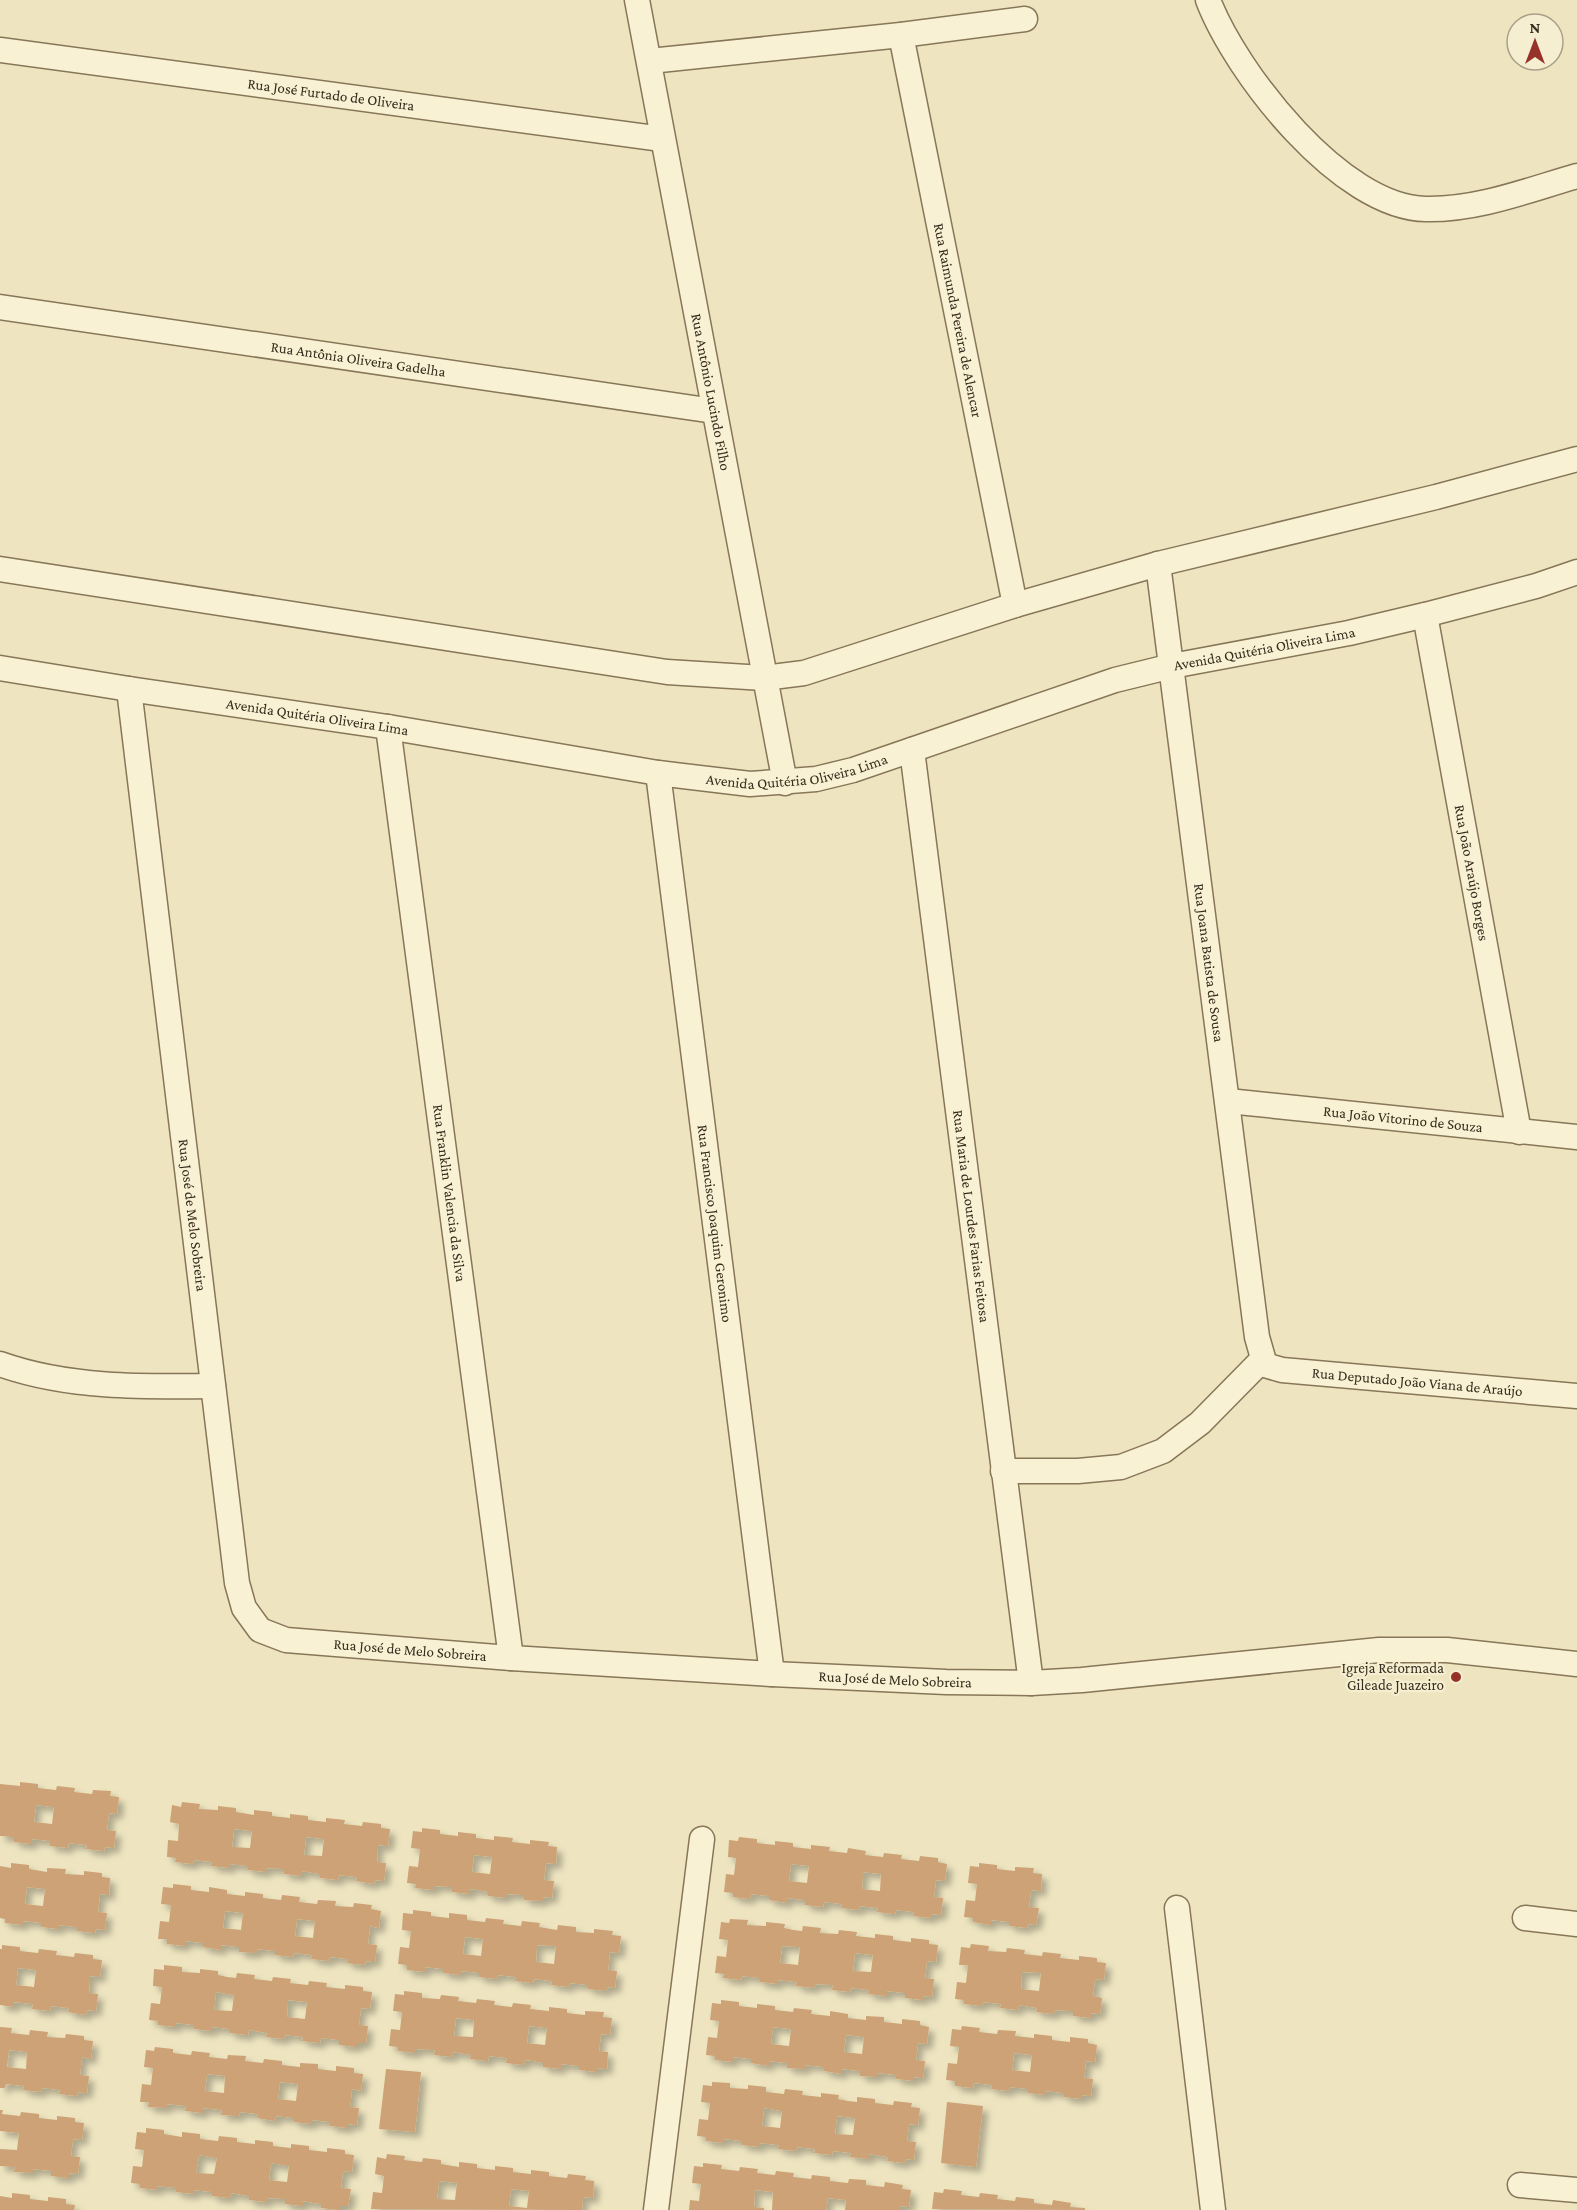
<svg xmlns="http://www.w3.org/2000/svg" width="1577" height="2210" font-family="'Crimson Pro',serif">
  <defs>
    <filter id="shadow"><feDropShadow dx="5.5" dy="5.5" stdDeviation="3" flood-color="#0004"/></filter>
  </defs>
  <rect width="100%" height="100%" fill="#eee5c0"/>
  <g fill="#cca276" fill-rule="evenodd" filter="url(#shadow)">
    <path d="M 20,1782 L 38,1784 L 38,1788 L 56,1790 L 57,1786 L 75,1788 L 74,1792 L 92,1794 L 93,1790 L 111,1791 L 110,1796 L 119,1797 L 117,1814 L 109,1813 L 107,1830 L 116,1831 L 114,1848 L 105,1847 L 104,1851 L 86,1849 L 87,1845 L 69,1843 L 68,1848 L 50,1846 L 50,1841 L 32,1839 L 32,1844 L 14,1842 L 14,1837 L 0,1836 L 0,1784 L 20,1786 ZM 36,1805 L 54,1807 L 52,1824 L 34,1822 Z"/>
    <path d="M 182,1802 L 200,1804 L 199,1809 L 218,1810 L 218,1806 L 236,1808 L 236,1812 L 254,1815 L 254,1810 L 272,1812 L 272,1816 L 290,1818 L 290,1814 L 308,1816 L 308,1820 L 326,1822 L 326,1818 L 345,1820 L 344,1824 L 362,1826 L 363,1822 L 381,1824 L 381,1828 L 390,1829 L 388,1846 L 378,1845 L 377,1862 L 386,1863 L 384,1881 L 375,1880 L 374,1884 L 356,1881 L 357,1877 L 339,1875 L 338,1880 L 320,1878 L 320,1874 L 302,1871 L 302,1876 L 284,1874 L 284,1869 L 266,1868 L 266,1872 L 248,1870 L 248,1866 L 230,1864 L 230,1868 L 211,1866 L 212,1862 L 194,1860 L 193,1864 L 175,1862 L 176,1858 L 167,1857 L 168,1840 L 178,1841 L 179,1824 L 170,1822 L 172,1805 L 181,1807 ZM 234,1829 L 252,1831 L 250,1848 L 232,1847 ZM 306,1837 L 324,1839 L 322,1856 L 304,1855 Z"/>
    <path d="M 422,1828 L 440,1830 L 440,1834 L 458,1836 L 458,1832 L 476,1834 L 476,1838 L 494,1840 L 494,1836 L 513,1838 L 512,1842 L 530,1844 L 530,1840 L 549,1842 L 548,1846 L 557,1847 L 556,1864 L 546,1863 L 544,1880 L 554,1881 L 552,1898 L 543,1897 L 543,1901 L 524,1900 L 524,1895 L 506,1894 L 506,1898 L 488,1896 L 488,1892 L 479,1890 L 470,1889 L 470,1894 L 452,1892 L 452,1887 L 434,1886 L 434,1890 L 415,1888 L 416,1884 L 407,1883 L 409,1866 L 418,1867 L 420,1849 L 411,1848 L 413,1831 L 422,1832 ZM 474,1855 L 492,1857 L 490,1874 L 472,1872 Z"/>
    <path d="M 739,1837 L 757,1839 L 757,1843 L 775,1845 L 775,1841 L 793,1843 L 793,1847 L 811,1849 L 811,1845 L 830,1847 L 829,1851 L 847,1853 L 848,1848 L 866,1851 L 865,1855 L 883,1857 L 884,1853 L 902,1855 L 901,1859 L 919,1861 L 920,1856 L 938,1858 L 938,1862 L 947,1864 L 945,1881 L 936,1880 L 934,1897 L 943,1898 L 941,1915 L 932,1914 L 932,1918 L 913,1916 L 914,1912 L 896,1910 L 895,1914 L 877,1912 L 878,1908 L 860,1906 L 859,1910 L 841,1908 L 842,1904 L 824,1902 L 823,1907 L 805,1905 L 805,1900 L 787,1898 L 787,1903 L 769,1900 L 769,1896 L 751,1894 L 750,1899 L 733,1897 L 733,1893 L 724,1892 L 726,1874 L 734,1875 L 736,1858 L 728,1857 L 729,1840 L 738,1841 ZM 791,1864 L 809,1866 L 807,1883 L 789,1881 ZM 863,1872 L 881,1874 L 880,1891 L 862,1889 Z"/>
    <path d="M 11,1863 L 29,1865 L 29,1869 L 47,1872 L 47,1868 L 66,1869 L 65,1874 L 84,1875 L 84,1871 L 102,1873 L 102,1877 L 110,1878 L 109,1895 L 100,1894 L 98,1912 L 107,1913 L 105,1930 L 96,1929 L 95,1933 L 77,1931 L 77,1927 L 59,1925 L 59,1929 L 41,1927 L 41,1923 L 33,1922 L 23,1921 L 23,1925 L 5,1923 L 5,1919 L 0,1918 L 0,1866 L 11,1868 ZM 27,1887 L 45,1889 L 43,1906 L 25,1904 Z"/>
    <path d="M 979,1863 L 997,1865 L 997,1869 L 1015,1871 L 1015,1867 L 1034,1868 L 1033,1873 L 1042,1874 L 1041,1891 L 1031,1890 L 1029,1907 L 1039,1908 L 1036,1925 L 1028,1924 L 1027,1928 L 1009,1926 L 1009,1922 L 991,1920 L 991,1925 L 973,1922 L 973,1918 L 964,1917 L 966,1900 L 975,1901 L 977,1884 L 968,1883 L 970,1866 L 979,1867 Z"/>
    <path d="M 173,1884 L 191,1886 L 191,1890 L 209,1892 L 209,1887 L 227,1890 L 227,1894 L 245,1896 L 245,1892 L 263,1894 L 263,1898 L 281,1900 L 282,1895 L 300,1897 L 299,1902 L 317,1904 L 318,1900 L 336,1901 L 335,1906 L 353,1907 L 354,1903 L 372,1905 L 371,1909 L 381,1911 L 379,1928 L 370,1926 L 368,1944 L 377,1945 L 375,1962 L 366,1961 L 365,1965 L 347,1963 L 348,1959 L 330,1957 L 329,1961 L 311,1959 L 312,1955 L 294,1953 L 293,1957 L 275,1955 L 275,1951 L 257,1949 L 257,1953 L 239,1952 L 239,1947 L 221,1945 L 221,1950 L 203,1947 L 203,1943 L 185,1941 L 185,1946 L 167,1944 L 167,1939 L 158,1939 L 160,1921 L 169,1922 L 171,1905 L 161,1904 L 163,1887 L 173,1888 ZM 225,1911 L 243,1913 L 241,1930 L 223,1928 ZM 297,1919 L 315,1921 L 313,1938 L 295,1936 Z"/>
    <path d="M 413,1910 L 431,1912 L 431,1916 L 449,1918 L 449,1913 L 467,1915 L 467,1920 L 485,1922 L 486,1918 L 504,1920 L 503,1924 L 521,1926 L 522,1921 L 540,1923 L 539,1927 L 557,1930 L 558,1925 L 576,1927 L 576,1932 L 594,1933 L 594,1929 L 613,1931 L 612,1935 L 621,1936 L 619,1953 L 610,1952 L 608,1970 L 617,1971 L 615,1988 L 607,1987 L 606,1991 L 588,1989 L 588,1985 L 570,1983 L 569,1987 L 551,1985 L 552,1981 L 534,1979 L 533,1983 L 515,1981 L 516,1977 L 498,1975 L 497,1979 L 479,1977 L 479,1973 L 471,1972 L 461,1971 L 461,1975 L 443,1973 L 443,1969 L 425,1967 L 425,1972 L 407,1970 L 407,1965 L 398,1964 L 400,1947 L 409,1948 L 411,1931 L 402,1930 L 403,1913 L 413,1914 ZM 465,1937 L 483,1939 L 481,1956 L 463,1954 ZM 537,1945 L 556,1946 L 554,1964 L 536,1962 Z"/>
    <path d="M 730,1919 L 748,1920 L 747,1925 L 766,1926 L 766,1922 L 785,1924 L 784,1928 L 793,1930 L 802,1931 L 803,1926 L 821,1928 L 820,1933 L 838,1934 L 839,1930 L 857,1932 L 856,1936 L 865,1937 L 875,1938 L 875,1934 L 893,1936 L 893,1940 L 911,1942 L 911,1938 L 929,1940 L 929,1944 L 938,1945 L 936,1962 L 927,1961 L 925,1978 L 934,1979 L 932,1997 L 923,1996 L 923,2000 L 905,1998 L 905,1993 L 887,1991 L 887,1996 L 868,1994 L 869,1990 L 851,1988 L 850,1992 L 832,1990 L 833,1985 L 815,1984 L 814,1988 L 796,1986 L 797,1982 L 778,1980 L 778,1984 L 760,1982 L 760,1978 L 742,1976 L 741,1980 L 723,1978 L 724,1974 L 715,1973 L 717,1956 L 726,1957 L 728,1940 L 719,1939 L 721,1922 L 729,1923 ZM 782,1946 L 800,1947 L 798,1965 L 780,1963 ZM 855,1953 L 873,1955 L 871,1972 L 853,1971 Z"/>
    <path d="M 971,1944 L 989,1946 L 988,1951 L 1006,1952 L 1007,1948 L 1025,1950 L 1024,1954 L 1042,1956 L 1043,1952 L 1061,1954 L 1060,1958 L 1079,1960 L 1079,1956 L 1097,1958 L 1097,1962 L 1106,1963 L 1104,1980 L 1095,1979 L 1093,1996 L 1102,1998 L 1100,2014 L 1091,2013 L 1091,2018 L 1073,2016 L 1073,2011 L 1055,2010 L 1054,2014 L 1036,2012 L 1037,2008 L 1019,2005 L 1018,2010 L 1000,2008 L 1001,2004 L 983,2002 L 982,2006 L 964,2004 L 964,2000 L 955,1999 L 957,1982 L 966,1983 L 968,1965 L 959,1965 L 961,1947 L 970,1948 ZM 1022,1972 L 1041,1973 L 1039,1991 L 1021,1989 Z"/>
    <path d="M 2,1945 L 20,1947 L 20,1951 L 38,1953 L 39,1949 L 57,1951 L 56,1955 L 74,1957 L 75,1953 L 93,1955 L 93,1959 L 102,1960 L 100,1977 L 90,1976 L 89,1993 L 98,1994 L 96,2011 L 87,2010 L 86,2015 L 68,2012 L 69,2008 L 51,2006 L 50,2011 L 32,2009 L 33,2004 L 14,2002 L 14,2007 L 0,2005 L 0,1949 L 2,1949 ZM 18,1968 L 36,1970 L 34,1987 L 16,1985 Z"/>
    <path d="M 164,1965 L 182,1967 L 182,1972 L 200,1973 L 200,1969 L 218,1971 L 218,1975 L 227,1977 L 236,1978 L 237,1973 L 255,1975 L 254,1979 L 272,1981 L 273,1977 L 291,1979 L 290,1983 L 308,1985 L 309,1981 L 327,1983 L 326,1987 L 345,1989 L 345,1985 L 363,1987 L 363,1991 L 372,1992 L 370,2009 L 361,2008 L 359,2025 L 368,2026 L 366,2043 L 357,2043 L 357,2047 L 339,2045 L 339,2040 L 321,2038 L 320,2043 L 302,2041 L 303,2037 L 285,2035 L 284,2039 L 266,2037 L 267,2033 L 249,2030 L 248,2035 L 230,2033 L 230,2029 L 212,2027 L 212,2031 L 194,2029 L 194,2025 L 176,2023 L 176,2027 L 158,2025 L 158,2021 L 149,2020 L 151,2003 L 160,2004 L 162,1987 L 153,1986 L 154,1969 L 164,1970 ZM 216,1992 L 234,1995 L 232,2011 L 214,2010 ZM 288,2000 L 307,2002 L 305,2019 L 287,2017 Z"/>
    <path d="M 404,1991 L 422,1993 L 422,1998 L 440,1999 L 441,1995 L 459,1997 L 458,2001 L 476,2003 L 477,1999 L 495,2001 L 494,2005 L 512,2007 L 513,2003 L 531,2005 L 530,2009 L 549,2011 L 549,2007 L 567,2009 L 567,2013 L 585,2015 L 585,2011 L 604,2012 L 603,2017 L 612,2018 L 610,2035 L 601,2034 L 599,2051 L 608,2052 L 607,2069 L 597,2068 L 597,2072 L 579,2070 L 579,2066 L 561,2064 L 561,2069 L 543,2067 L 543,2063 L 534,2061 L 525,2060 L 524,2065 L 506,2063 L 507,2058 L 489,2056 L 488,2061 L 470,2059 L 471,2055 L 453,2052 L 452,2057 L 434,2055 L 435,2050 L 416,2049 L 416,2053 L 398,2051 L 398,2047 L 389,2046 L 391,2029 L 400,2030 L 402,2012 L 393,2011 L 395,1994 L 404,1995 ZM 456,2018 L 474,2020 L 473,2037 L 454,2036 ZM 529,2026 L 547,2028 L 545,2045 L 527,2043 Z"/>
    <path d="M 721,2000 L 739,2002 L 739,2006 L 757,2008 L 757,2004 L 775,2006 L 775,2010 L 793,2012 L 794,2008 L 812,2010 L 811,2014 L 830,2016 L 830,2011 L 848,2014 L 848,2018 L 866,2020 L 866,2016 L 884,2017 L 884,2022 L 902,2024 L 902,2019 L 920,2021 L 920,2025 L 929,2027 L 927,2044 L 918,2043 L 916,2060 L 925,2061 L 923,2078 L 914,2077 L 914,2081 L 896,2079 L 896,2075 L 878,2073 L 878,2077 L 860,2076 L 860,2071 L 842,2069 L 842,2074 L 824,2071 L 824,2067 L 805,2065 L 805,2069 L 787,2068 L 787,2063 L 769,2061 L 769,2066 L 751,2063 L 751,2059 L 733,2057 L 733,2062 L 715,2060 L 715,2056 L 706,2055 L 708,2037 L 717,2038 L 719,2021 L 710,2020 L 712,2003 L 721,2004 ZM 773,2027 L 791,2029 L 789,2046 L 771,2044 ZM 846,2035 L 864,2037 L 862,2054 L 844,2052 Z"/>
    <path d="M 962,2026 L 980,2028 L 979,2032 L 997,2034 L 998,2030 L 1016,2031 L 1015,2036 L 1034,2038 L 1034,2034 L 1052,2036 L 1052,2040 L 1070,2042 L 1070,2037 L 1088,2039 L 1088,2043 L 1097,2045 L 1095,2062 L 1086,2061 L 1084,2078 L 1093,2079 L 1091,2096 L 1082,2095 L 1082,2099 L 1064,2097 L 1064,2093 L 1046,2091 L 1046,2095 L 1028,2093 L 1028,2089 L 1010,2087 L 1009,2091 L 991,2089 L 992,2085 L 974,2083 L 973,2088 L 955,2086 L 955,2081 L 946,2080 L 948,2063 L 957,2064 L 959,2047 L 950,2046 L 952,2029 L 961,2030 ZM 1014,2053 L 1032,2055 L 1030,2072 L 1012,2070 Z"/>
    <path d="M 0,2027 L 12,2028 L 11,2033 L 29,2035 L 30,2030 L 48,2032 L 47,2037 L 65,2038 L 66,2034 L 84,2036 L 84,2040 L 93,2041 L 91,2059 L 82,2057 L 80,2075 L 89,2076 L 87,2093 L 78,2092 L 77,2096 L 59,2094 L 60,2090 L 42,2088 L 41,2092 L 23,2090 L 24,2086 L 6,2084 L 5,2088 L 0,2088 ZM 9,2050 L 27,2052 L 26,2069 L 7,2067 Z"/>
    <path d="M 155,2047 L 173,2049 L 173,2053 L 191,2055 L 192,2051 L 210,2053 L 209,2057 L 227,2059 L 228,2055 L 246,2056 L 245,2061 L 263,2063 L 264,2059 L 282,2061 L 282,2065 L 300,2067 L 300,2063 L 318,2064 L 318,2069 L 336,2071 L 336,2066 L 354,2068 L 354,2073 L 363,2074 L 361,2091 L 352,2089 L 350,2107 L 359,2108 L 357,2125 L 348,2124 L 348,2128 L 330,2126 L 330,2122 L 312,2120 L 312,2124 L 294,2122 L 294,2118 L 276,2116 L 275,2121 L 257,2118 L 258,2114 L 240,2112 L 239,2116 L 221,2115 L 222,2110 L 203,2108 L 203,2113 L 185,2111 L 186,2106 L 167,2104 L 167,2108 L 148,2107 L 149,2102 L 140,2102 L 142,2084 L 151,2085 L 153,2068 L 144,2067 L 146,2050 L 154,2051 ZM 207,2074 L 225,2076 L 224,2093 L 205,2091 ZM 280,2082 L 298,2084 L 296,2101 L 278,2099 Z"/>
    <path d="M 386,2069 L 421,2072 L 415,2132 L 379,2129 Z"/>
    <path d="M 712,2082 L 730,2083 L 730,2088 L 748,2089 L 748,2085 L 766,2087 L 766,2092 L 784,2094 L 785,2089 L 803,2091 L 802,2095 L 821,2097 L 821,2093 L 839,2095 L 838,2099 L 848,2101 L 857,2102 L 857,2097 L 875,2099 L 875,2103 L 893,2105 L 894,2101 L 912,2103 L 911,2107 L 920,2108 L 918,2125 L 909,2124 L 907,2141 L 916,2142 L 914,2160 L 906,2159 L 905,2163 L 887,2161 L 888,2157 L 869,2154 L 869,2159 L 850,2157 L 851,2153 L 833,2151 L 832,2155 L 814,2153 L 815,2149 L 797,2147 L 796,2151 L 778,2149 L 779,2145 L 760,2143 L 760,2147 L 742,2145 L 742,2141 L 724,2139 L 724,2143 L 706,2141 L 706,2137 L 697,2136 L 699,2119 L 708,2120 L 710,2103 L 701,2102 L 703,2085 L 712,2086 ZM 764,2108 L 782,2111 L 780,2128 L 762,2126 ZM 837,2116 L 855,2118 L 853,2135 L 835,2134 Z"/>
    <path d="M 947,2102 L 983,2106 L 976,2167 L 941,2163 Z"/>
    <path d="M 0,2110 L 3,2110 L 2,2114 L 20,2116 L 21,2112 L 39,2114 L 39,2118 L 57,2120 L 57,2116 L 75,2118 L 75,2122 L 84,2123 L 82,2140 L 73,2139 L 71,2156 L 80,2157 L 78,2174 L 69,2173 L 69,2178 L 51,2176 L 51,2171 L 33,2169 L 33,2173 L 14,2172 L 15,2167 L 0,2166 L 0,2149 L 17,2150 L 19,2133 L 0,2131 Z"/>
    <path d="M 146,2128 L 164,2130 L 164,2134 L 182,2137 L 182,2132 L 200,2134 L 200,2139 L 218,2141 L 219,2136 L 237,2138 L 237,2142 L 255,2144 L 255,2140 L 273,2142 L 273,2146 L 291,2148 L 291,2144 L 309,2146 L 309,2150 L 327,2152 L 327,2148 L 345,2150 L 345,2154 L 354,2155 L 352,2172 L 343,2171 L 341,2188 L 351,2189 L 348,2206 L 339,2206 L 339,2210 L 321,2208 L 321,2204 L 303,2201 L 303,2206 L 285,2204 L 285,2199 L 267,2198 L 267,2202 L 249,2200 L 249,2196 L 231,2193 L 230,2198 L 212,2196 L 212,2192 L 194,2190 L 194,2194 L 176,2192 L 176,2188 L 158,2186 L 158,2190 L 140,2188 L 140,2184 L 131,2183 L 133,2166 L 142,2167 L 144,2150 L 135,2149 L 137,2132 L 146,2133 ZM 199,2155 L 217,2158 L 214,2174 L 196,2173 ZM 271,2163 L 289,2166 L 287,2182 L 269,2180 Z"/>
    <path d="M 387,2154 L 405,2156 L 404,2160 L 422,2162 L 423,2158 L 441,2160 L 441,2164 L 459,2167 L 459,2162 L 477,2164 L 477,2168 L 495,2170 L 495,2166 L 513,2168 L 513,2172 L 531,2174 L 531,2170 L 549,2172 L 549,2176 L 567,2178 L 568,2174 L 586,2176 L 585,2180 L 594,2181 L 593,2198 L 583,2197 L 582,2210 L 371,2209 L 373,2192 L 382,2193 L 384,2176 L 375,2174 L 377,2157 L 386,2159 ZM 439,2181 L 457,2183 L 455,2200 L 437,2199 ZM 511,2189 L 529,2191 L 527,2208 L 509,2206 Z"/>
    <path d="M 703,2163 L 722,2165 L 721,2169 L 739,2171 L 740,2167 L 758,2169 L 757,2173 L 775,2175 L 776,2171 L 794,2173 L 793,2177 L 811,2179 L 812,2175 L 830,2177 L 830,2181 L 848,2183 L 849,2179 L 866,2180 L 866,2185 L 884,2187 L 885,2182 L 903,2185 L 902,2189 L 911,2190 L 909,2207 L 900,2206 L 900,2210 L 845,2210 L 846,2200 L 828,2198 L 826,2210 L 772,2210 L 773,2192 L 755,2190 L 754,2207 L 764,2208 L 764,2210 L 689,2210 L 690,2200 L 699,2201 L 701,2184 L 692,2183 L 694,2166 L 703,2167 Z"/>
    <path d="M 944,2189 L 962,2191 L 961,2195 L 979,2197 L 980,2193 L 998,2195 L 997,2199 L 1015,2201 L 1016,2197 L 1034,2199 L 1034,2203 L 1052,2205 L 1053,2200 L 1071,2203 L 1070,2207 L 1085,2208 L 1085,2210 L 932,2209 L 934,2192 L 943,2193 Z"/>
    <path d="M 12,2193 L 30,2195 L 30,2199 L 48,2201 L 48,2197 L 66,2199 L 66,2204 L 75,2205 L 74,2210 L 0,2210 L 0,2196 L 12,2198 Z"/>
  </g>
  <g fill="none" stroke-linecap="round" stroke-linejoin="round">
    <g stroke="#877658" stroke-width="27">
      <g id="street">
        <path id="s1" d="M 637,0 L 785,783"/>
        <path d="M 1208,0 C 1236,73 1341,208 1426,209 C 1478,210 1528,190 1577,176"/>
        <path id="s2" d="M 901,35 L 1015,605"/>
        <path id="s3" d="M 0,50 L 662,139"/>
        <path d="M 650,61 L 901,35 L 1025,19"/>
        <path id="s4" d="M 0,307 L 714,411"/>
        <path id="s5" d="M 1158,564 L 1257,1337 L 1265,1365 L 1282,1370 L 1577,1396"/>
        <path d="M 0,569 L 667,672 L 764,678 L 804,673 L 1015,605 L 1158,564 L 1436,497 L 1577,459"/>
        <path id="s6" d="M 1425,615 L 1519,1132"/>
        <path id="s7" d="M 0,668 L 129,689 L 388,727 L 658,773 L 750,784 L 816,779 L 853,770 L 1115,680 L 1172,666 L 1349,633 L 1425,615 L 1536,586 L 1577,572"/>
        <path id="s8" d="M 129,689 L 237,1583 L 244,1608 L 260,1630 L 286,1640 L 511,1658 L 772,1674 L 946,1682 L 1031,1683 L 1082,1680 L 1379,1650 L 1447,1650 L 1577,1664"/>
        <path id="s9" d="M 388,727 L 511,1658"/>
        <path id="s10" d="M 912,750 L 1031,1683"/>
        <path id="s11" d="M 658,773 L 772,1674"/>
        <path id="s12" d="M 1228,1101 L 1577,1137"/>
        <path d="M 0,1364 C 67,1388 143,1387 213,1386"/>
        <path d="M 1003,1471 L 1078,1471 L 1121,1467 L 1163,1451 L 1200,1423 L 1262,1360"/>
        <path d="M 1177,1908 L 1213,2210"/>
        <path d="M 1525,1918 L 1577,1924"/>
        <path d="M 1520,2185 L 1577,2190"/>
        <path d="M 656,2210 L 702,1839"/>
      </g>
    </g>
    <use href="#street" stroke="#f9f1d4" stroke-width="24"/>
  </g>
  <circle fill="#963228" stroke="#f5eed0" stroke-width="2" cx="1456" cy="1677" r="6"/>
  <g text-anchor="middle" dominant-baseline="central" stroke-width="4.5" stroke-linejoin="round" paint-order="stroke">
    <g font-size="15" fill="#372c1d" stroke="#f5eed0">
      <text stroke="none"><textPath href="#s3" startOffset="334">Rua José Furtado de Oliveira</textPath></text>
      <text stroke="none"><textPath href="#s2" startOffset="291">Rua Raimunda Pereira de Alencar</textPath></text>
      <text stroke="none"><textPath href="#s4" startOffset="362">Rua Antônia Oliveira Gadelha</textPath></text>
      <text stroke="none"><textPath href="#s1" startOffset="399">Rua Antônio Lucindo Filho</textPath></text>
      <text stroke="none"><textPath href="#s7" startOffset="1293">Avenida Quitéria Oliveira Lima</textPath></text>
      <text stroke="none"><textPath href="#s7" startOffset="321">Avenida Quitéria Oliveira Lima</textPath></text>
      <text stroke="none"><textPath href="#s7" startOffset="807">Avenida Quitéria Oliveira Lima</textPath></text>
      <text stroke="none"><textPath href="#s6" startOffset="262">Rua João Araújo Borges</textPath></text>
      <text stroke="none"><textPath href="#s5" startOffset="402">Rua Joana Batista de Sousa</textPath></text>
      <text stroke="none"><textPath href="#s12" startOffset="176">Rua João Vitorino de Souza</textPath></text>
      <text stroke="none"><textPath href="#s9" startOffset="470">Rua Franklin Valencia da Silva</textPath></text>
      <text stroke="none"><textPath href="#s8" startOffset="530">Rua José de Melo Sobreira</textPath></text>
      <text stroke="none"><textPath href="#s10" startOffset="470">Rua Maria de Lourdes Farias Feitosa</textPath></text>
      <text stroke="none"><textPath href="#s11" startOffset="454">Rua Francisco Joaquim Geronimo</textPath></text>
      <text stroke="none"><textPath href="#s5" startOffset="962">Rua Deputado João Viana de Araújo</textPath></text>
      <text stroke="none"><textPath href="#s8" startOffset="1106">Rua José de Melo Sobreira</textPath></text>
      <text stroke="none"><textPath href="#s8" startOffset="1592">Rua José de Melo Sobreira</textPath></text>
    </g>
    <g font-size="15" fill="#372c1d" stroke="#f5eed0" text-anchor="end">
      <text x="1444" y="1668">Igreja Reformada<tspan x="1444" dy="17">Gileade Juazeiro</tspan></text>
    </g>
  </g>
  <g transform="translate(1535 42)"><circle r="28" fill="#f5eed0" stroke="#a9a088" stroke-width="1.5"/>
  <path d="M0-4.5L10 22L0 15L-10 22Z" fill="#963228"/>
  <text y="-9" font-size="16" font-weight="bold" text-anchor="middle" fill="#372c1d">N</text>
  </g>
</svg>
